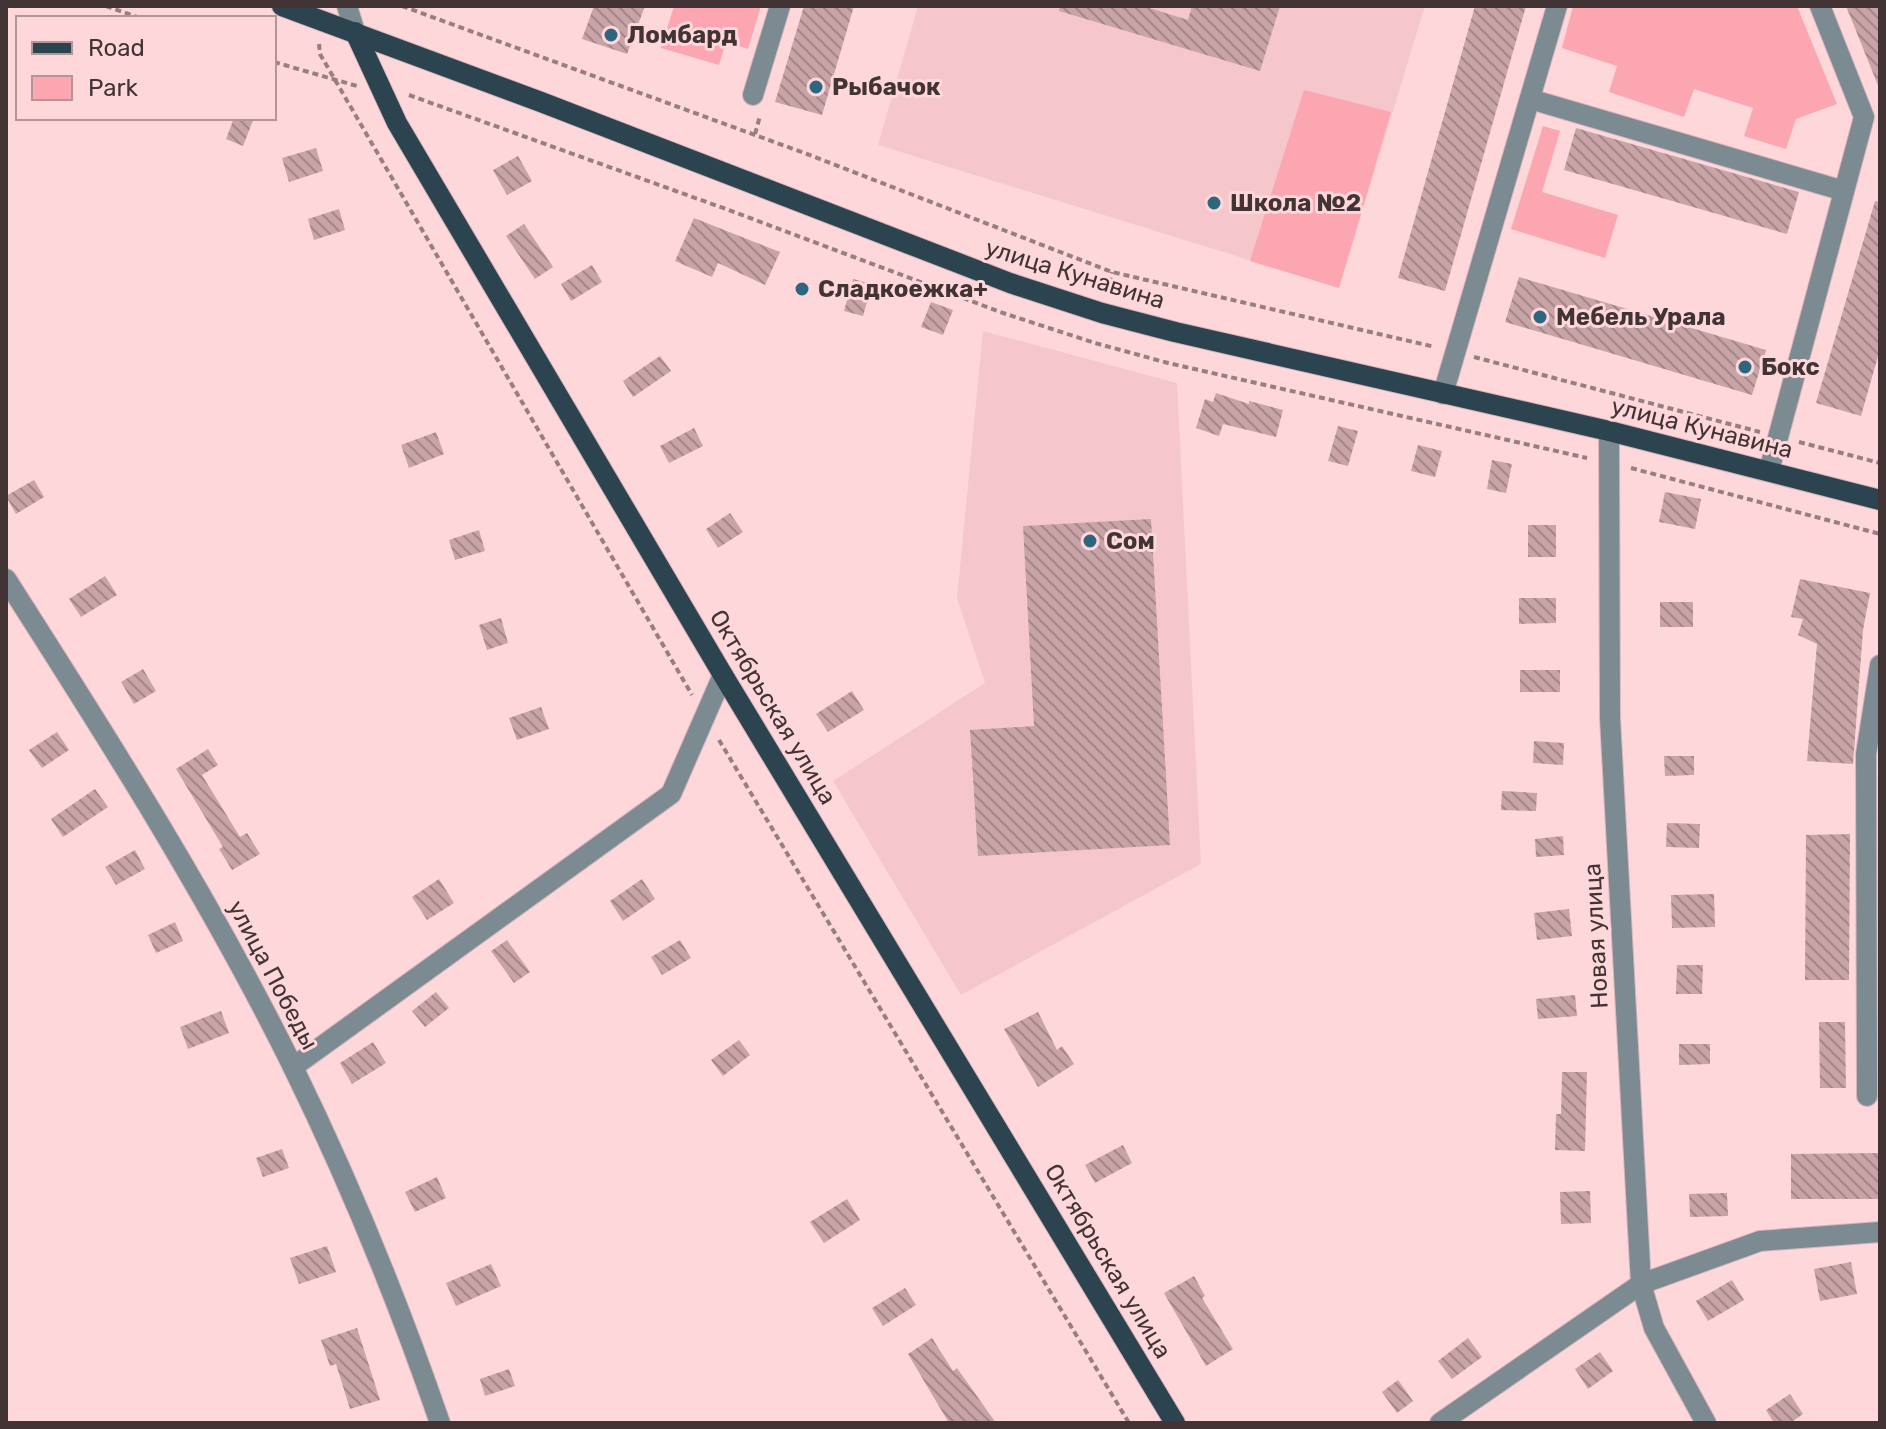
<svg xmlns="http://www.w3.org/2000/svg" width="1886" height="1429" font-family="Rubik,sans-serif">
  <defs>
    <pattern id="building-back-hatch" width="6" height="6" patternUnits="userSpaceOnUse" patternTransform="scale(2)"><rect width="6" height="6" fill="#c8a4a7"/><path d="M-1 5l2 2M0 0l6 6M5-1l2 2" fill="none" stroke="#a48689"/></pattern>
  </defs>
  <rect width="100%" height="100%" fill="#fed7db"/>
  <g fill="#f5c7cc">
    <path d="M 918,6 L 1425,6 L 1339,288 L 878,145 Z"/>
    <path d="M 983,331 L 1177,383 L 1201,864 L 961,995 L 833,781 L 985,683 L 957,598 Z"/>
  </g>
  <g fill="#fba6b0">
    <path d="M 674,6 L 761,6 L 748,49 L 726,42 L 719,65 L 661,48 Z"/>
    <path d="M 1573,6 L 1797,6 L 1837,104 L 1796,119 L 1786,149 L 1744,136 L 1753,108 L 1694,89 L 1684,117 L 1609,92 L 1617,66 L 1562,48 Z"/>
    <path d="M 1304,90 L 1391,112 L 1339,288 L 1250,261 Z"/>
    <path d="M 1543,126 L 1560,131 L 1542,192 L 1618,215 L 1605,258 L 1511,229 Z"/>
  </g>
  <g fill="url(#building-back-hatch)">
    <path d="M 594,6 L 645,6 L 627,54 L 582,39 Z"/>
    <path d="M 804,6 L 854,6 L 822,115 L 775,102 Z"/>
    <path d="M 1060,6 L 1143,6 L 1188,20 L 1192,6 L 1280,6 L 1260,71 L 1059,11 Z"/>
    <path d="M 1475,6 L 1526,6 L 1445,291 L 1398,278 Z"/>
    <path d="M 1846,6 L 1880,6 L 1880,87 L 1879,88 Z"/>
    <path d="M 234,118 L 254,118 L 243,146 L 226,139 Z"/>
    <path d="M 1576,128 L 1799,192 L 1787,234 L 1564,170 Z"/>
    <path d="M 316,148 L 323,171 L 289,182 L 282,158 Z"/>
    <path d="M 518,156 L 532,181 L 507,195 L 493,170 Z"/>
    <path d="M 1875,201 L 1880,202 L 1880,349 L 1861,416 L 1816,403 Z"/>
    <path d="M 339,209 L 345,230 L 314,240 L 308,219 Z"/>
    <path d="M 694,218 L 780,252 L 765,285 L 718,263 L 712,277 L 675,261 Z"/>
    <path d="M 524,224 L 553,267 L 535,279 L 506,236 Z"/>
    <path d="M 592,265 L 602,282 L 571,301 L 561,284 Z"/>
    <path d="M 1519,277 L 1766,350 L 1752,395 L 1505,322 Z"/>
    <path d="M 853,279 L 872,284 L 863,316 L 844,311 Z"/>
    <path d="M 931,302 L 953,310 L 943,335 L 921,327 Z"/>
    <path d="M 660,356 L 671,371 L 633,397 L 623,381 Z"/>
    <path d="M 1216,393 L 1249,404 L 1249,401 L 1283,410 L 1276,437 L 1223,424 L 1219,436 L 1196,428 L 1205,399 L 1213,402 Z"/>
    <path d="M 1338,426 L 1358,431 L 1348,466 L 1328,461 Z"/>
    <path d="M 694,428 L 703,446 L 669,463 L 660,446 Z"/>
    <path d="M 436,432 L 444,454 L 409,468 L 401,445 Z"/>
    <path d="M 1418,445 L 1442,451 L 1435,477 L 1411,471 Z"/>
    <path d="M 1492,460 L 1512,464 L 1506,493 L 1487,489 Z"/>
    <path d="M 34,480 L 44,497 L 16,514 L 6,496 Z"/>
    <path d="M 1665,492 L 1701,499 L 1695,529 L 1659,522 Z"/>
    <path d="M 730,513 L 743,532 L 718,548 L 706,529 Z"/>
    <path d="M 1151,519 L 1170,845 L 978,856 L 970,730 L 1034,726 L 1023,526 Z"/>
    <rect x="1528" y="525" width="28" height="32"/>
    <path d="M 479,530 L 485,551 L 455,560 L 449,540 Z"/>
    <path d="M 105,576 L 117,595 L 81,617 L 69,599 Z"/>
    <path d="M 1800,579 L 1870,593 L 1863,630 L 1853,764 L 1807,761 L 1817,644 L 1798,635 L 1803,619 L 1791,617 Z"/>
    <path d="M 1519,598 L 1556,598 L 1556,623 L 1519,624 Z"/>
    <rect x="1660" y="602" width="33" height="25"/>
    <path d="M 501,618 L 508,643 L 487,650 L 479,625 Z"/>
    <path d="M 143,669 L 156,691 L 134,704 L 121,682 Z"/>
    <rect x="1520" y="670" width="40" height="22"/>
    <path d="M 852,691 L 864,710 L 828,732 L 816,714 Z"/>
    <path d="M 541,707 L 549,729 L 517,740 L 509,718 Z"/>
    <path d="M 57,732 L 69,750 L 42,768 L 29,750 Z"/>
    <path d="M 1534,741 L 1564,743 L 1563,765 L 1533,763 Z"/>
    <path d="M 208,749 L 218,765 L 202,775 L 240,837 L 247,833 L 260,854 L 232,870 L 219,849 L 223,847 L 176,769 Z"/>
    <path d="M 1664,756 L 1694,756 L 1694,775 L 1665,776 Z"/>
    <path d="M 95,789 L 108,807 L 63,837 L 51,819 Z"/>
    <path d="M 1502,791 L 1537,793 L 1536,811 L 1501,810 Z"/>
    <path d="M 1667,823 L 1700,824 L 1699,848 L 1666,847 Z"/>
    <path d="M 1850,834 L 1849,980 L 1805,980 L 1806,835 Z"/>
    <path d="M 1563,836 L 1564,855 L 1536,857 L 1535,839 Z"/>
    <path d="M 135,850 L 145,869 L 116,885 L 105,867 Z"/>
    <path d="M 439,879 L 454,903 L 427,920 L 412,897 Z"/>
    <path d="M 642,879 L 655,899 L 623,921 L 610,901 Z"/>
    <path d="M 1714,894 L 1715,927 L 1672,928 L 1671,895 Z"/>
    <path d="M 1569,909 L 1572,936 L 1537,940 L 1534,913 Z"/>
    <path d="M 175,922 L 183,941 L 156,953 L 148,935 Z"/>
    <path d="M 507,940 L 530,972 L 514,983 L 491,951 Z"/>
    <path d="M 680,940 L 691,958 L 662,975 L 651,957 Z"/>
    <path d="M 1677,965 L 1703,965 L 1702,994 L 1676,994 Z"/>
    <path d="M 436,992 L 449,1008 L 425,1027 L 412,1011 Z"/>
    <path d="M 1575,995 L 1577,1016 L 1538,1019 L 1536,999 Z"/>
    <path d="M 221,1011 L 229,1033 L 188,1049 L 180,1027 Z"/>
    <path d="M 1038,1012 L 1057,1050 L 1062,1046 L 1074,1064 L 1038,1087 L 1004,1029 Z"/>
    <path d="M 1819,1022 L 1845,1022 L 1846,1088 L 1820,1088 Z"/>
    <path d="M 739,1040 L 750,1055 L 723,1076 L 711,1060 Z"/>
    <path d="M 373,1042 L 386,1063 L 352,1084 L 340,1063 Z"/>
    <path d="M 1679,1044 L 1710,1044 L 1710,1064 L 1679,1065 Z"/>
    <path d="M 1562,1072 L 1587,1072 L 1585,1151 L 1555,1150 L 1556,1114 L 1561,1114 Z"/>
    <path d="M 1123,1145 L 1132,1163 L 1095,1183 L 1085,1165 Z"/>
    <path d="M 282,1149 L 289,1168 L 263,1177 L 256,1158 Z"/>
    <path d="M 1880,1153 L 1880,1199 L 1791,1199 L 1791,1154 Z"/>
    <path d="M 437,1177 L 446,1198 L 415,1212 L 405,1192 Z"/>
    <path d="M 1590,1191 L 1591,1223 L 1561,1224 L 1560,1192 Z"/>
    <path d="M 1727,1193 L 1728,1216 L 1690,1217 L 1689,1194 Z"/>
    <path d="M 847,1199 L 860,1220 L 824,1243 L 810,1222 Z"/>
    <path d="M 327,1246 L 336,1272 L 299,1284 L 290,1258 Z"/>
    <path d="M 1851,1262 L 1857,1294 L 1820,1301 L 1814,1269 Z"/>
    <path d="M 491,1264 L 501,1286 L 456,1306 L 446,1283 Z"/>
    <path d="M 1194,1276 L 1205,1296 L 1202,1298 L 1233,1349 L 1206,1366 L 1164,1293 Z"/>
    <path d="M 1732,1280 L 1744,1300 L 1708,1321 L 1696,1301 Z"/>
    <path d="M 905,1288 L 916,1305 L 883,1326 L 872,1308 Z"/>
    <path d="M 357,1328 L 380,1400 L 350,1409 L 336,1364 L 330,1366 L 321,1340 Z"/>
    <path d="M 932,1338 L 953,1371 L 957,1368 L 996,1423 L 949,1423 L 908,1354 Z"/>
    <path d="M 1468,1338 L 1482,1357 L 1452,1379 L 1438,1361 Z"/>
    <path d="M 1600,1352 L 1613,1371 L 1588,1389 L 1575,1369 Z"/>
    <path d="M 509,1369 L 515,1386 L 485,1396 L 480,1379 Z"/>
    <path d="M 1398,1380 L 1413,1401 L 1397,1413 L 1382,1392 Z"/>
    <path d="M 1790,1394 L 1803,1414 L 1790,1423 L 1774,1423 L 1766,1410 Z"/>
  </g>
  <g fill="none" stroke-linecap="round" stroke-linejoin="round">
    <g stroke="#d8b6ba" stroke-width="22">
      <g id="minor">
        <path d="M 347,6 L 355,32"/>
        <path d="M 753,95 L 780,6"/>
        <path d="M 1530,99 L 1844,191"/>
        <path d="M 1443,394 L 1557,6"/>
        <path d="M 1609,431 L 1610,718 L 1641,1284 L 1654,1328 L 1706,1423"/>
        <path d="M 1769,471 L 1864,117 L 1820,6"/>
        <path d="M 6,579 C 107,737 209,897 292,1065 C 349,1181 398,1301 440,1423"/>
        <path d="M 293,1067 L 671,794 L 723,675"/>
        <path d="M 1867,1096 L 1866,754 L 1880,665"/>
        <path d="M 1440,1423 L 1641,1284 L 1760,1241 L 1880,1232"/>
      </g>
    </g>
    <g stroke="#d8b6ba" stroke-width="22">
      <g id="major">
        <path d="M 282,6 L 541,102 L 1010,283 L 1102,313 L 1175,332 L 1609,431 L 1880,500"/>
        <path d="M 355,32 L 397,123 L 723,675 L 1175,1423"/>
      </g>
    </g>
    <g stroke="#987e80" stroke-width="4" stroke-dasharray="6 4" stroke-linecap="butt">
      <path d="M 106,6 L 140,18"/>
      <path d="M 402,6 L 807,154 L 1112,272 L 1435,347"/>
      <path d="M 319,44 L 320,54 L 692,695"/>
      <path d="M 274,62 L 357,86"/>
      <path d="M 409,95 L 726,209 L 1003,313 L 1095,343 L 1168,363 L 1587,458"/>
      <path d="M 755,134 L 760,116"/>
      <path d="M 1107,293 L 1112,272"/>
      <path d="M 1474,357 L 1760,432"/>
      <path d="M 1799,442 L 1880,463"/>
      <path d="M 1631,468 L 1880,534"/>
      <path d="M 719,740 L 1129,1423"/>
    </g>
    <use href="#minor" stroke="#7c8b91" stroke-width="20"/>
    <use href="#major" stroke="#2b4450" stroke-width="20"/>
  </g>
  <g fill="#2c677f" stroke="#fed7db" stroke-width="3">
    <circle cx="611" cy="35" r="8"/>
    <circle cx="816" cy="87" r="8"/>
    <circle cx="1214" cy="203" r="8"/>
    <circle cx="802" cy="289" r="8"/>
    <circle cx="1540" cy="317" r="8"/>
    <circle cx="1745" cy="367" r="8"/>
    <circle cx="1090" cy="541" r="8"/>
  </g>
  <g text-anchor="middle" dominant-baseline="central" stroke-width="6" stroke-linejoin="round" paint-order="stroke">
    <g font-size="24" font-weight="bold" fill="#423334" stroke="#fed7db" text-anchor="start">
      <text x="627" y="35">Ломбард</text>
      <text x="832" y="87">Рыбачок</text>
      <text x="1230" y="203">Школа №2</text>
      <text x="818" y="289">Сладкоежка+</text>
      <text x="1556" y="317">Мебель Урала</text>
      <text x="1761" y="367">Бокс</text>
      <text x="1106" y="541">Сом</text>
    </g>
    <g font-size="24" fill="#423334" stroke="#fed7db">
      <text transform="translate(1075 274) rotate(17)">улица Кунавина</text>
      <text transform="translate(1702 428) rotate(14)">улица Кунавина</text>
      <text transform="translate(773 707) rotate(59)">Октябрьская улица</text>
      <text transform="translate(1596 936) rotate(-93)">Новая улица</text>
      <text transform="translate(273 975) rotate(62)">улица Победы</text>
      <text transform="translate(1108 1261) rotate(59)">Октябрьская улица</text>
    </g>
  </g>
  <rect width="1886" height="1429" fill="none" stroke="#423334" stroke-width="16"/>
  <rect x="16" y="16" width="260" height="104" fill="#fed7db" stroke="#b39598" stroke-width="2"/>
  <rect x="32" y="42" width="40" height="12" fill="#2b4450" stroke="#b39598" stroke-width="2"/>
  <text x="88" y="56" font-size="24" fill="#423334">Road</text>
  <rect x="32" y="76" width="40" height="24" fill="#fba6b0" stroke="#b39598" stroke-width="2"/>
  <text x="88" y="96" font-size="24" fill="#423334">Park</text>
</svg>
